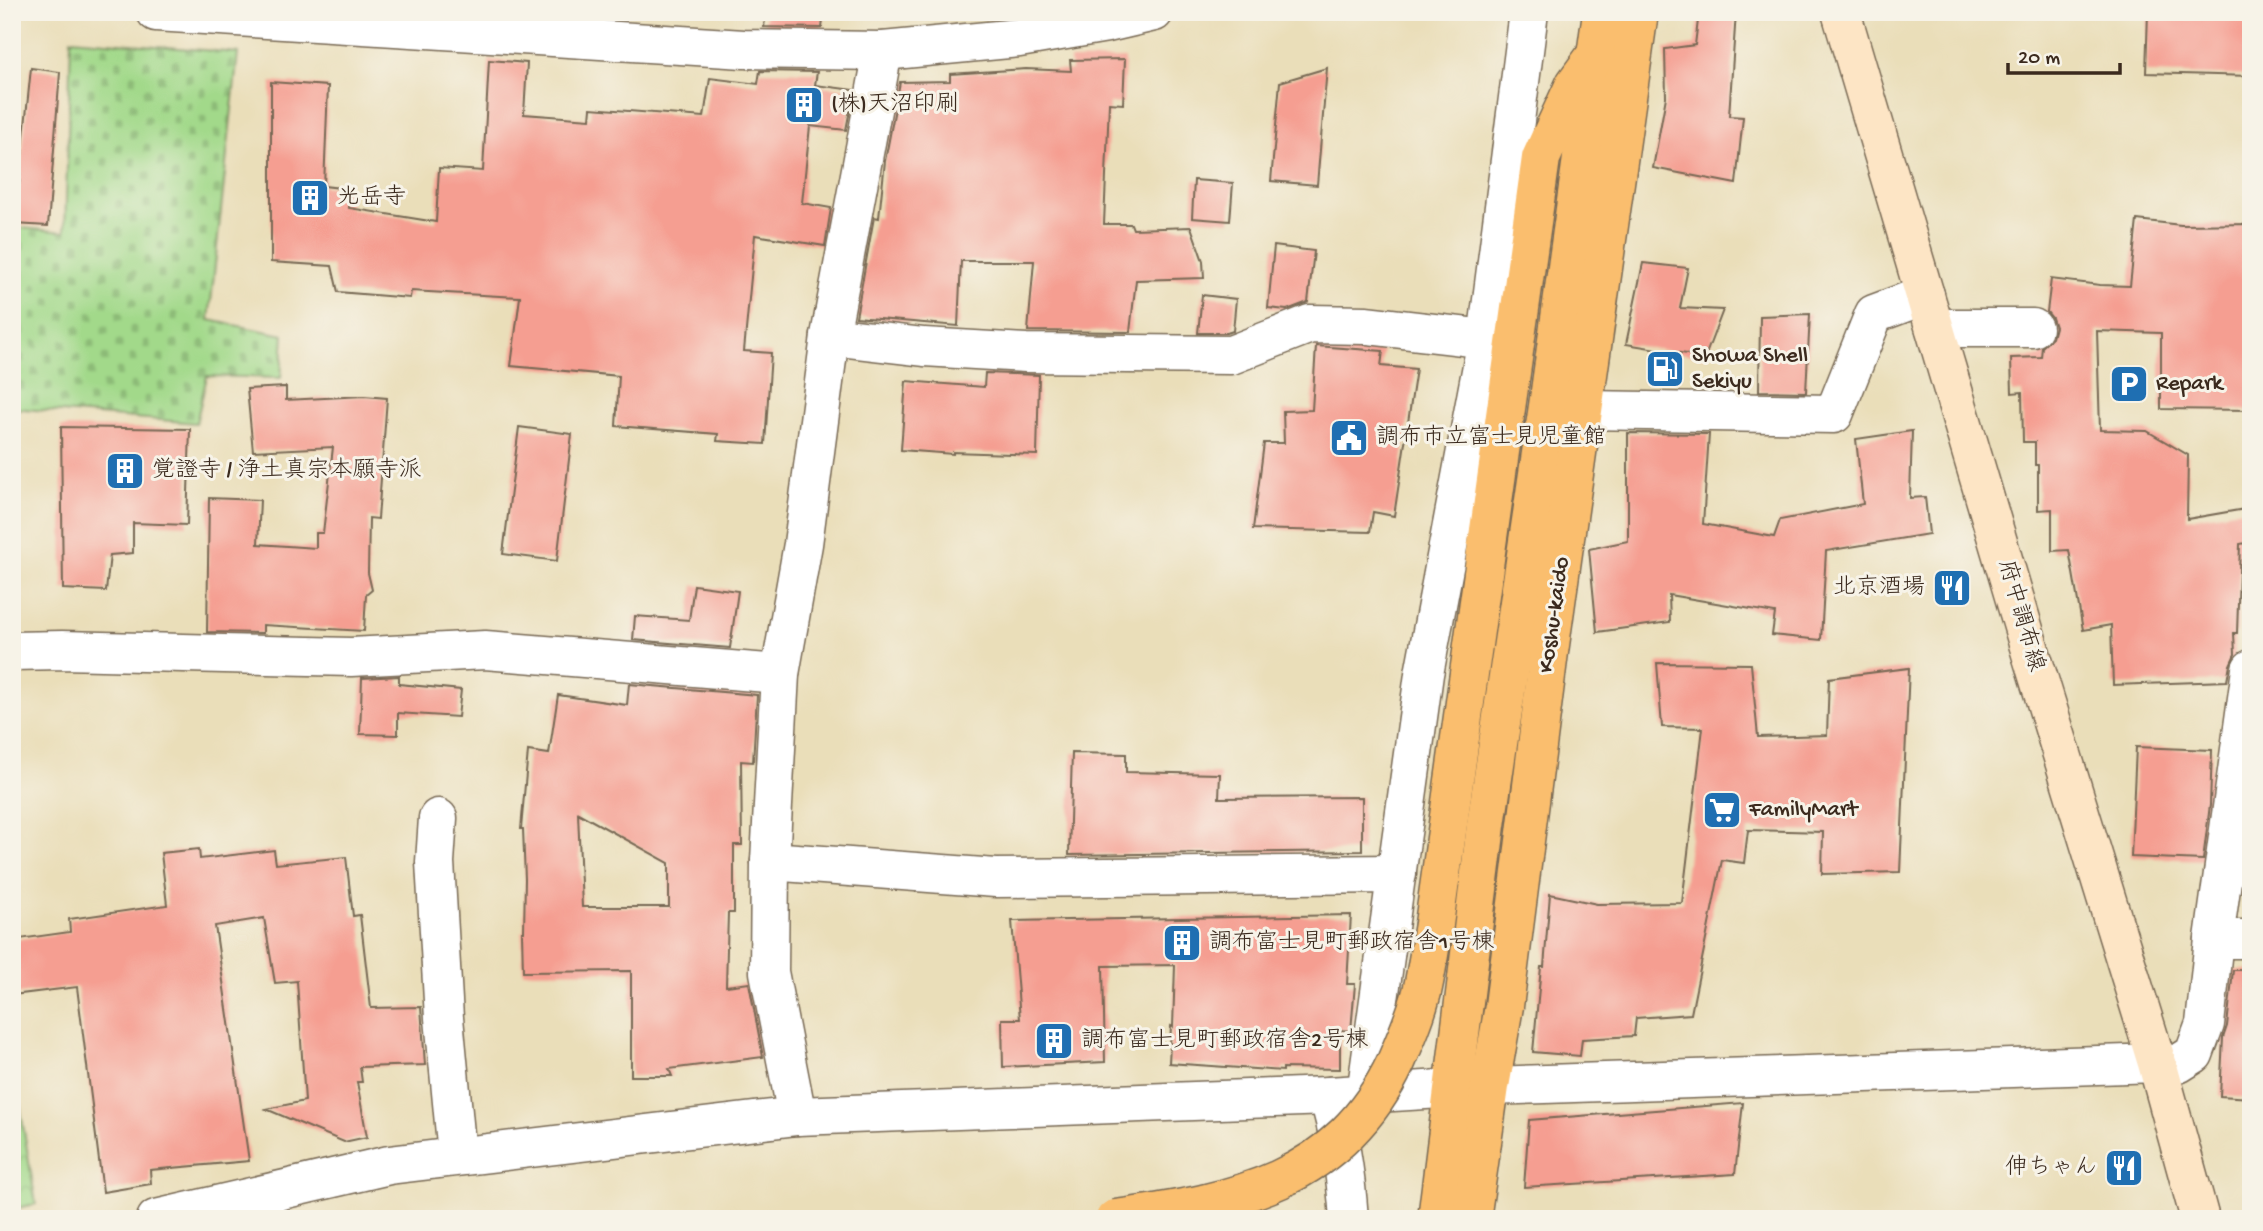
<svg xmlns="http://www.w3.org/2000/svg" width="2263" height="1231" font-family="'Gochi Hand','Klee One',sans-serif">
  <defs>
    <pattern id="cemetery-stones" width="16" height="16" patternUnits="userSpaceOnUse" patternTransform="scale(1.75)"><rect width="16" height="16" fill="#a2d98a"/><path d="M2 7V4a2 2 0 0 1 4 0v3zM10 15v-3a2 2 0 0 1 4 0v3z" fill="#8cba77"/></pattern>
    <pattern id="park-crowns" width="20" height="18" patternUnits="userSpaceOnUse" patternTransform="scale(1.75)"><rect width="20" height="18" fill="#a2d98a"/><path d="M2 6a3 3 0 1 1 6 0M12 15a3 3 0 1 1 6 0" fill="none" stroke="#8cba77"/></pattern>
  </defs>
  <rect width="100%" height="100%" fill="#f7f3e8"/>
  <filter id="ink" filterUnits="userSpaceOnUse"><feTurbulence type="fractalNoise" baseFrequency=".0143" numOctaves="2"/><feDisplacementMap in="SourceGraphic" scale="14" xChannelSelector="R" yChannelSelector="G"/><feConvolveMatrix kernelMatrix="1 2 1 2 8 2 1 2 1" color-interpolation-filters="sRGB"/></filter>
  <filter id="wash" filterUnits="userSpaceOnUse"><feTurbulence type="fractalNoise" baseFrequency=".00686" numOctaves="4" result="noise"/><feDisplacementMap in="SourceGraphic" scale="28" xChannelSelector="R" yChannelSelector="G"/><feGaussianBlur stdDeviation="1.57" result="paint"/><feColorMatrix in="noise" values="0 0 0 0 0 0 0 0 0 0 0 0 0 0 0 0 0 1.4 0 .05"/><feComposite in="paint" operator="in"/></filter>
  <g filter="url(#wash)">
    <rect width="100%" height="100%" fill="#eadeb9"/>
    <path fill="url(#cemetery-stones)" stroke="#6e8254" stroke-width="2" d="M 71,39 L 238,53 L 209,320 L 284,335 L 281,378 L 207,376 L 196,423 L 12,408 L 12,227 L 65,232 Z"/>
    <path fill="url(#park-crowns)" stroke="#6e8254" stroke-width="2" d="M 12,1082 L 16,1082 L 36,1204 L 12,1209 Z"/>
    <g id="blocks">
      <g fill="#f59e91" fill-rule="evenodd">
        <path d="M 766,12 L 824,12 L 822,28 L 764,27 Z"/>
        <path d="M 1699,12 L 1736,12 L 1729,116 L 1743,117 L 1736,184 L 1653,168 L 1666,97 L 1665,49 L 1695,45 Z"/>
        <path d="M 2148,12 L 2251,14 L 2251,76 L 2146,73 Z"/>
        <path d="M 1125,59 L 1123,104 L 1109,103 L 1104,224 L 1131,224 L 1133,229 L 1191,227 L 1203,261 L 1204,278 L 1136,280 L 1130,332 L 1028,331 L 1034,261 L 961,261 L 958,326 L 856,317 L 874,217 L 879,218 L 885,161 L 900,82 L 950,81 L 950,74 L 1026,69 L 1071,71 L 1070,60 Z"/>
        <path d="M 489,60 L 527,63 L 524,114 L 590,119 L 591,108 L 704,117 L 710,78 L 758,84 L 760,71 L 817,72 L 815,85 L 854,90 L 846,130 L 810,126 L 802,203 L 831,208 L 825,246 L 755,235 L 744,351 L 771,353 L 765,444 L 717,441 L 718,434 L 616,426 L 619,376 L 511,366 L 520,297 L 411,291 L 410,298 L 338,292 L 332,266 L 271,262 L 271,82 L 328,86 L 324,186 L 349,189 L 349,208 L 436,222 L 439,168 L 483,171 Z"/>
        <path d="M 31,68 L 60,72 L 48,226 L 15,224 Z"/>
        <path d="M 1327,68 L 1317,185 L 1271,181 L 1280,82 Z"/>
        <path d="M 1194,180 L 1233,183 L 1230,221 L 1192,218 Z"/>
        <path d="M 2137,220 L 2181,225 L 2251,224 L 2251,410 L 2161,409 L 2161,333 L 2097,331 L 2100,430 L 2147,431 L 2188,455 L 2187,519 L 2245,509 L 2251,542 L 2240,544 L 2237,633 L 2234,633 L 2235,654 L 2230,665 L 2227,681 L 2113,685 L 2111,625 L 2083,630 L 2069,550 L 2052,551 L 2052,509 L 2038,510 L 2038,465 L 2035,465 L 2035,442 L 2023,442 L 2022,392 L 2012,393 L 2011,358 L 2041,357 L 2042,347 L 2052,338 L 2055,327 L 2052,318 L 2047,312 L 2051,279 L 2100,285 L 2130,286 Z"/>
        <path d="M 1274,246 L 1314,251 L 1308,302 L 1287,310 L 1268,308 Z"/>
        <path d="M 1643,263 L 1688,268 L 1680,308 L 1723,310 L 1705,357 L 1626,344 Z"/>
        <path d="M 1202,295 L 1236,299 L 1233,331 L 1227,333 L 1198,333 Z"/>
        <path d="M 1810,314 L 1806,392 L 1759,391 L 1760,316 Z"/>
        <path d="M 1316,346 L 1383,351 L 1381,366 L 1416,369 L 1394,516 L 1373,512 L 1370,532 L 1253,529 L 1264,443 L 1284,443 L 1283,411 L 1312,410 Z"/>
        <path d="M 985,373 L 1039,375 L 1037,455 L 953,452 L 953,454 L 901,450 L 906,381 L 984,387 Z"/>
        <path d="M 286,387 L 286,400 L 364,396 L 387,398 L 378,519 L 369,518 L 368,573 L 372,590 L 366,595 L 364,631 L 263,625 L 263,633 L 207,632 L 209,498 L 260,500 L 258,544 L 316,548 L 316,533 L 323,533 L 333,447 L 253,451 L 247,389 Z"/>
        <path d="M 61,427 L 190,429 L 187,525 L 133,523 L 133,553 L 110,555 L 106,591 L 63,589 Z"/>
        <path d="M 519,427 L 572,434 L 557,561 L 503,554 Z"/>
        <path d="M 1912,431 L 1910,498 L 1925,497 L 1929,534 L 1826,551 L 1821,640 L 1772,635 L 1775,613 L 1669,595 L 1670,622 L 1597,632 L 1589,549 L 1628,541 L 1628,433 L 1709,434 L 1703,524 L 1774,537 L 1780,520 L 1863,504 L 1856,439 Z"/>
        <path d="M 694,585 L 738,591 L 730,648 L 633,640 L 635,616 L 689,620 Z"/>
        <path d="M 1657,663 L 1751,664 L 1758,737 L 1827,735 L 1829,678 L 1909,668 L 1900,872 L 1822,874 L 1823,832 L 1748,830 L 1744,863 L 1722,860 L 1691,1014 L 1636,1018 L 1634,1036 L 1582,1039 L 1580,1056 L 1533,1052 L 1541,967 L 1544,967 L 1550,894 L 1597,904 L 1682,903 L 1703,728 L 1662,727 Z"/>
        <path d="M 399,676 L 399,684 L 461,690 L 458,717 L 398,713 L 398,735 L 360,734 L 362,678 Z"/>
        <path d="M 629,684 L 757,695 L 753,762 L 741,761 L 742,845 L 734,845 L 734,913 L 728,913 L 726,986 L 749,983 L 763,1057 L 669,1069 L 672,1076 L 631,1076 L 631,971 L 523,972 L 522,932 L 524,932 L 525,879 L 523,829 L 521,829 L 528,751 L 549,754 L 558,695 L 627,705 ZM 578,813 L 669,863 L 669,907 L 582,907 Z"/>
        <path d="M 2136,747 L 2212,750 L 2210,805 L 2203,860 L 2131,857 Z"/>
        <path d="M 1072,753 L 1126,754 L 1126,772 L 1220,774 L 1219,798 L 1362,797 L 1362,851 L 1069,855 Z"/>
        <path d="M 199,849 L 200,859 L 274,850 L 276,864 L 346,857 L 353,916 L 360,915 L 371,1008 L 421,1007 L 425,1065 L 360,1067 L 362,1082 L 357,1082 L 367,1137 L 344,1142 L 266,1109 L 305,1101 L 297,981 L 275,983 L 264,918 L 215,926 L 249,1161 L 150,1170 L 151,1184 L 103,1192 L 77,987 L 12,995 L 12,940 L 70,932 L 69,919 L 167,905 L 161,853 Z"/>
        <path d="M 1351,915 L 1347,984 L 1355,984 L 1351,1031 L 1340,1030 L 1340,1069 L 1283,1068 L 1283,1071 L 1169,1063 L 1171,1026 L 1173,1027 L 1175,965 L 1103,966 L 1105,1062 L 1003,1067 L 1002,1019 L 1020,1019 L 1012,921 Z"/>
        <path d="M 2233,970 L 2251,970 L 2251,1098 L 2220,1096 L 2223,1038 L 2227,1026 Z"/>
        <path d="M 1743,1103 L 1735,1174 L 1524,1187 L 1529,1120 Z"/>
      </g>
    </g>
  </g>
  <g filter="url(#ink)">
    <use href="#blocks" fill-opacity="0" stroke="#786954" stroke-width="2"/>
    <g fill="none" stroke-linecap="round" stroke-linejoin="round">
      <g stroke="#786954" stroke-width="41">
        <g id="minor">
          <path d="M 1935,328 L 2033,328"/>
          <path d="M 830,336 L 924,347 L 1026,353 L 1231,355 L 1310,324 L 1367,325 L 1487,339"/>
          <path d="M 1584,410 L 1834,414 L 1874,314 L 1925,295"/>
          <path d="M 12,651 L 62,650 L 351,657 L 485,650 L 780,674"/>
          <path d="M 438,818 L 435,862 L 444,1018 L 457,1155"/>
          <path d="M 770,861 L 996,878 L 1397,874"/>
          <path d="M 2214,939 L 2251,939"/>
          <path d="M 2157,1063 L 2178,1064 L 2194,1054 L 2205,1024 L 2214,939 L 2251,669"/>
          <path d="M 1366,1094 L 1424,674 L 1487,339 L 1529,12"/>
          <path d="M 1328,1096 C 1341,1137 1346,1177 1349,1219"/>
          <path d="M 797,1116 L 769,972 L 770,861 L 780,674 L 803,544 L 830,336 L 883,51"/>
        </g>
      </g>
      <g stroke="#786954" stroke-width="41">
        <g id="tertiary">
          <path d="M 156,12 L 744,49 L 883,51 L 1019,38 L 1107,23 L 1154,12"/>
          <path d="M 156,1219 L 389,1165 L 797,1116 L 1328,1096 L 1490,1086 L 2157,1063"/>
        </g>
      </g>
      <g stroke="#786954" stroke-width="41">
        <path id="secondary" d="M 1841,12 L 2032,657 L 2157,1063 L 2200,1219"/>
      </g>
      <g stroke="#786954" stroke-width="41">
        <g id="trunk">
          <path d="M 1437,1219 L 1486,825 L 1548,406 L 1602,12"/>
          <path d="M 1471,1219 L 1490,1086 L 1504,1006 L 1549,652 L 1639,12"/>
        </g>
      </g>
      <g stroke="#786954" stroke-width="41">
        <path id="motorway" d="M 1434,924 L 1541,158 L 1575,84 L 1596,55"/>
      </g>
      <use href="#minor" stroke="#fff" stroke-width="38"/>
      <use href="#tertiary" stroke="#fff" stroke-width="38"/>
      <use href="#secondary" stroke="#fde5c5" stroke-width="38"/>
      <use href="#trunk" stroke="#fabe6e" stroke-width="38"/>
      <use href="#motorway" stroke="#fabe6e" stroke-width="38"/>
      <g stroke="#786954" stroke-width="41" stroke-linecap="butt">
        <path id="motorway-bridge" d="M 1115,1219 C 1235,1202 1340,1182 1396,1062 C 1406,1039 1416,1016 1422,992 C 1427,970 1430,947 1434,924"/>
      </g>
      <use href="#motorway-bridge" stroke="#fabe6e" stroke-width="38"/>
    </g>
  </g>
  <defs>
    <g id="building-square" transform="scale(2.0125)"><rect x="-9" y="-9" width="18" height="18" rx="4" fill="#1f6fb2" stroke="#f7f3e8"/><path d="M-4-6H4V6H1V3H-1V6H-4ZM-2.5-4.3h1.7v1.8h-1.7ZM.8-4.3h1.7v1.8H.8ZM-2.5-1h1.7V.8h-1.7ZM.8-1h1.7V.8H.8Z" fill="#fff"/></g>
    <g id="fuel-square" transform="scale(2.0125)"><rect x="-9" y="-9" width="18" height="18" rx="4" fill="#1f6fb2" stroke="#f7f3e8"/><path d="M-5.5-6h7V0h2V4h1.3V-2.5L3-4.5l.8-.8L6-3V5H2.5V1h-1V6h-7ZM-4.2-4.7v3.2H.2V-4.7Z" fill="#fff"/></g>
    <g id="parking-square" transform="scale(2.0125)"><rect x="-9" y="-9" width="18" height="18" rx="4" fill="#1f6fb2" stroke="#f7f3e8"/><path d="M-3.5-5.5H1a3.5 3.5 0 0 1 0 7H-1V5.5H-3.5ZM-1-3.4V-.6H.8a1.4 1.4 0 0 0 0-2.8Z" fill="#fff"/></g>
    <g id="civic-square" transform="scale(2.0125)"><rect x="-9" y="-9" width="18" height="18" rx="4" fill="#1f6fb2" stroke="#f7f3e8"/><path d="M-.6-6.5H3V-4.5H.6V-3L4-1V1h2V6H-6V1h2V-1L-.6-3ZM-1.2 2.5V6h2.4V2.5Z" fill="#fff"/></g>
    <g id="restaurant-square" transform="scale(2.0125)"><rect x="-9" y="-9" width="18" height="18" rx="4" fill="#1f6fb2" stroke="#f7f3e8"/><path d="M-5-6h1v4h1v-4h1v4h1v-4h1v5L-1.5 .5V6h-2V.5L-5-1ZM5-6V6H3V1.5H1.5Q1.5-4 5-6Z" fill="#fff"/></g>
    <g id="supermarket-square" transform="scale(2.0125)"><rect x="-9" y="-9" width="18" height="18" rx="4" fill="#1f6fb2" stroke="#f7f3e8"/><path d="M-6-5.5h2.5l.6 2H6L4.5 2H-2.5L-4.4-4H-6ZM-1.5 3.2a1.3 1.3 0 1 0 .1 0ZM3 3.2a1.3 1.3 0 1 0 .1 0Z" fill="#fff"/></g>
  </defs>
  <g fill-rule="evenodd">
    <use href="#building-square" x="804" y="105"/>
    <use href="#building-square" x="310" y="198"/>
    <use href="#fuel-square" x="1665" y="369"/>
    <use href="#parking-square" x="2129" y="384"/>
    <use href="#civic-square" x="1349" y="438"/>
    <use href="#building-square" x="125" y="471"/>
    <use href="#restaurant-square" x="1952" y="588"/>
    <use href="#supermarket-square" x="1722" y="810"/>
    <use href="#building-square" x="1182" y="943"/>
    <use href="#building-square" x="1054" y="1041"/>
    <use href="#restaurant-square" x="2124" y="1168"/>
  </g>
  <g text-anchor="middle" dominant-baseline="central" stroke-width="6" stroke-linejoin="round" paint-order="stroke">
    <g font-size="23" fill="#3b2a1e" stroke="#f7f3e8" text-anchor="start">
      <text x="831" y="105">(株)天沼印刷</text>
      <text x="337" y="198">光岳寺</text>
      <text x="1692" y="356">Showa Shell<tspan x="1692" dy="26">Sekiyu</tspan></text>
      <text x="2156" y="384">Repark</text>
      <text x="1376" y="438">調布市立富士見児童館</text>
      <text x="152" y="471">覚證寺 / 浄土真宗本願寺派</text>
      <text x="1925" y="588" text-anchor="end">北京酒場</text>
      <text x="1749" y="810">FamilyMart</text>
      <text x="1209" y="943">調布富士見町郵政宿舎1号棟</text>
      <text x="1081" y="1041">調布富士見町郵政宿舎2号棟</text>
      <text x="2097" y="1168" text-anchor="end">伸ちゃん</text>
    </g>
    <g font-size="23" fill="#3b2a1e" stroke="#f7f3e8">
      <text transform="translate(1555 615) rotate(-82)">Koshu-kaido</text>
      <text transform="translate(2020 616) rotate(74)">府中調布線</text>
    </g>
  </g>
  <rect width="2263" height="1231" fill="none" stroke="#f7f3e8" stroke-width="42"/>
  <path d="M2008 63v10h112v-10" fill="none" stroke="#3b2a1e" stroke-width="3.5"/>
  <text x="2018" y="63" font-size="21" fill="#3b2a1e" stroke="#f7f3e8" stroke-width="5" paint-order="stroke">20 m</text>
</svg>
